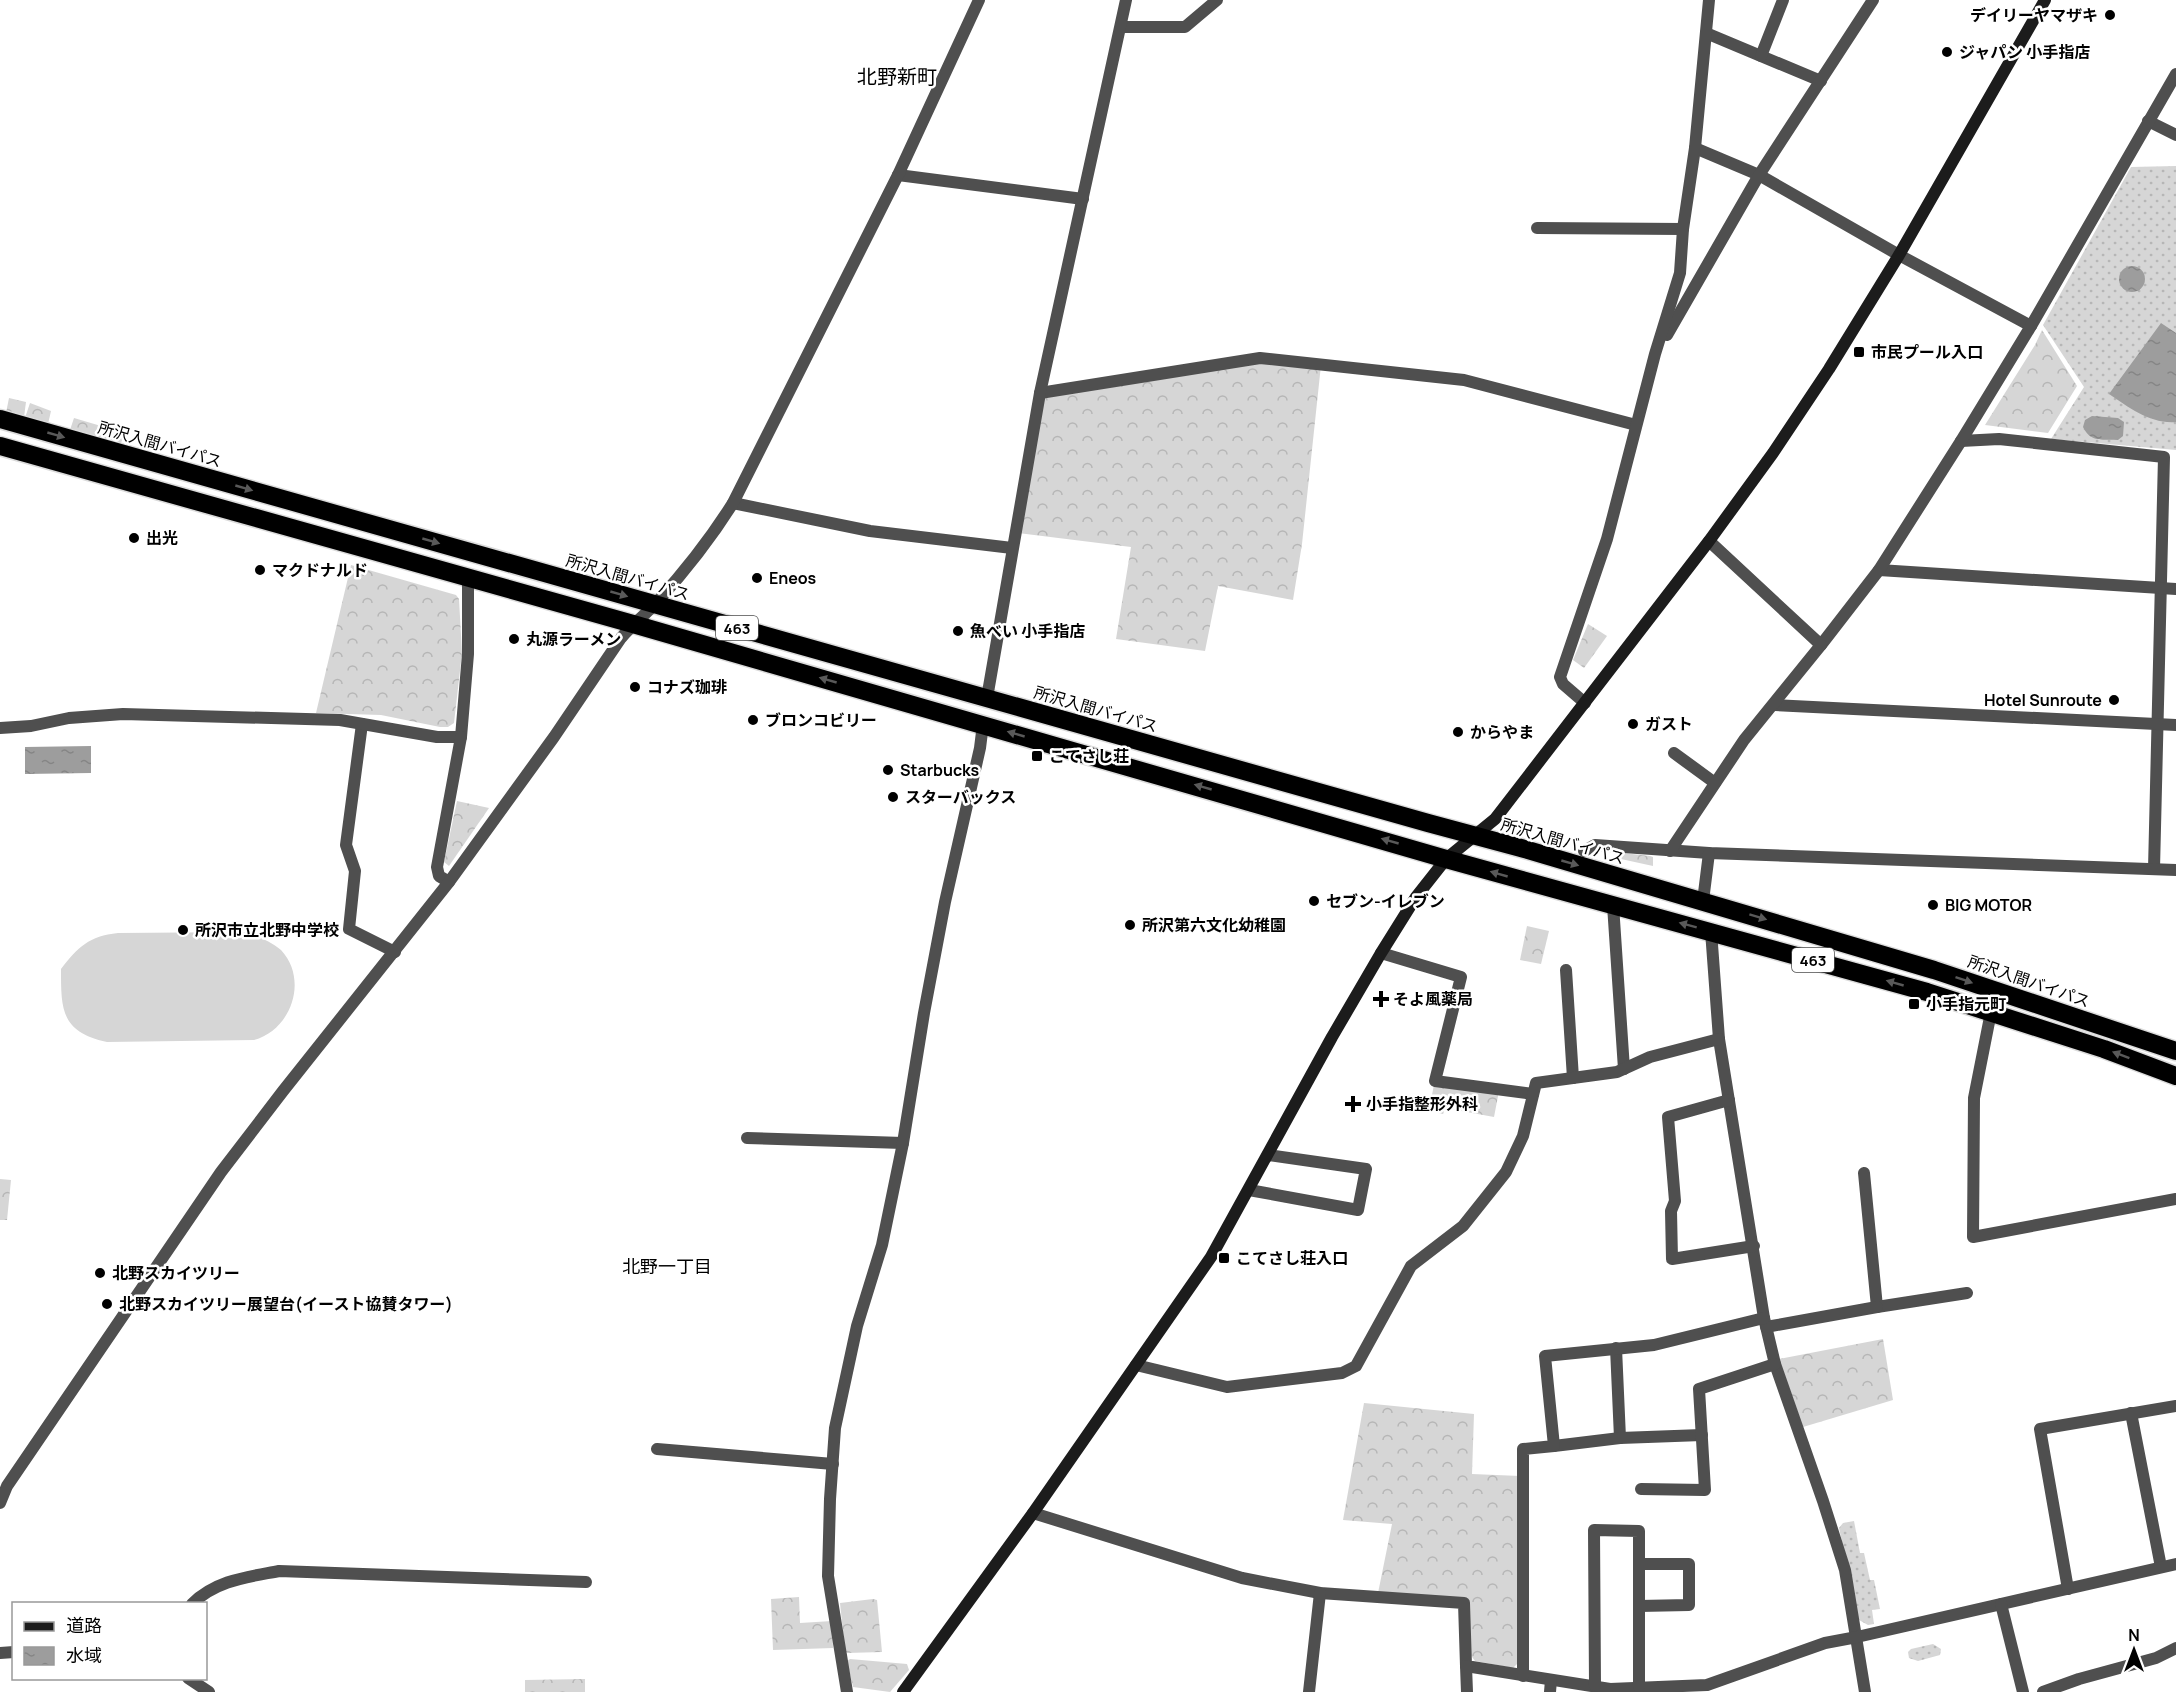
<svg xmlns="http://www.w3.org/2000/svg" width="2176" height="1692" font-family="Manrope,'Noto Sans JP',sans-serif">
  <defs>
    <pattern id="grass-dots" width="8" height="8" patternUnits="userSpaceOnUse" patternTransform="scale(1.5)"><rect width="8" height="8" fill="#d6d6d6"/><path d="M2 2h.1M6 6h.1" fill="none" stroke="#b6b6b6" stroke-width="1.8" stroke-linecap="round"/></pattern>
    <pattern id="forest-crowns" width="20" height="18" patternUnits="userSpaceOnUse" patternTransform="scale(1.5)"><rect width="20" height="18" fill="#d6d6d6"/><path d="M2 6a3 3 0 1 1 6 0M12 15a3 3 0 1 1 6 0" fill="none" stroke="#b6b6b6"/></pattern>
    <pattern id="water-ripples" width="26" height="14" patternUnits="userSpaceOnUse" patternTransform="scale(1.5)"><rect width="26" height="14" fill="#9d9d9d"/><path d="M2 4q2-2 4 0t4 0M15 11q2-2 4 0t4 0" fill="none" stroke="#858585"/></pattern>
  </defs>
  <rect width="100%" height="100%" fill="#fff"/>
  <g fill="url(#grass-dots)">
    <path d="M 2176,166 L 2176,450 L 2051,439 L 2084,387 L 2043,325 L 2131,167 Z"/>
    <path d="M 1854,1521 L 1860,1553 L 1864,1553 L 1870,1580 L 1874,1580 L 1880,1609 L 1872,1610 L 1874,1624 L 1868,1625 L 1859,1620 L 1839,1528 L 1843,1523 Z"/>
    <path d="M 1933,1644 L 1941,1649 L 1940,1655 L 1918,1661 L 1909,1658 L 1908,1652 L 1911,1649 Z"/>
  </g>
  <g fill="url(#forest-crowns)">
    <path d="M 2042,330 L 2077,386 L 2048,433 L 1985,425 L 2035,345 Z"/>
    <path d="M 1260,358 L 1321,365 L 1302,544 L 1293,600 L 1218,586 L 1205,651 L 1116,639 L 1131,547 L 1018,533 L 1044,398 Z"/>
    <path d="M 9,398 L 26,402 L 24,417 L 6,413 Z"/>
    <path d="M 30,403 L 51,411 L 48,424 L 25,418 Z"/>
    <path d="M 74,418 L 101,426 L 102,428 L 100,439 L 70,430 Z"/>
    <path d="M 105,429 L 124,436 L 120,445 L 101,439 Z"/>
    <path d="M 351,565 L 456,595 L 459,599 L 462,653 L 454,723 L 448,727 L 440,727 L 381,715 L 316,713 Z"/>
    <path d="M 1588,624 L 1607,636 L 1584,668 L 1573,660 Z"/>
    <path d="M 457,801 L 489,808 L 449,866 L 444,862 Z"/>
    <path d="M 1623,853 L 1650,856 L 1653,857 L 1653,866 L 1621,859 Z"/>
    <path d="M 1527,926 L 1549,931 L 1541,964 L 1520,960 Z"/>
    <path d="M 1435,1079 L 1499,1091 L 1494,1117 L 1445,1108 L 1443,1114 L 1429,1111 Z"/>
    <path d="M 0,1179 L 11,1180 L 7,1220 L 0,1220 Z"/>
    <path d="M 1883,1339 L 1893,1400 L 1803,1427 L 1779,1359 Z"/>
    <path d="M 1364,1403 L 1474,1414 L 1472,1474 L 1520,1476 L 1519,1662 L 1513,1668 L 1475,1661 L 1470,1654 L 1468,1599 L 1378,1593 L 1392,1524 L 1343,1520 Z"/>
    <path d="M 799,1597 L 800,1623 L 832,1621 L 833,1648 L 773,1650 L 771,1599 Z"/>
    <path d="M 873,1599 L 877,1600 L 882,1652 L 847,1653 L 845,1651 L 840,1603 Z"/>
    <path d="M 850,1659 L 907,1664 L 909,1670 L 890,1692 L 853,1687 L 847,1661 Z"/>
    <path d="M 585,1679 L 585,1692 L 525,1692 L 525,1680 Z"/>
  </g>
  <path fill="#d6d6d6" d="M 248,932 C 259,937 272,942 281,950 C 309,980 291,1030 254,1040 L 107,1042 C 61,1032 61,1010 61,969 C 78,947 89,936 118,933 Z"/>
  <g fill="url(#water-ripples)">
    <circle cx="2132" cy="279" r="13"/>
    <path d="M 2161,323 L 2176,333 L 2176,422 C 2150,424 2130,408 2109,394 Z"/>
    <path d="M 2092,416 L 2118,418 L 2124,422 L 2123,436 L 2118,440 C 2102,439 2091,443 2083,427 L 2085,420 Z"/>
    <path d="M 91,746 L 91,773 L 25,774 L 25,747 Z"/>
  </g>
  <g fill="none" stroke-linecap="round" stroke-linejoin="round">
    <g stroke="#dbdbdb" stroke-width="21">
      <g id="highway">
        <path d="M 0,419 L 1428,823 L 1521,848 L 1934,970 L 2176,1051"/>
        <path d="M 0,446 L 633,624 L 1446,859 L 1927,992 L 2104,1049 L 2176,1076"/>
      </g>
    </g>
    <g stroke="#4f4f4f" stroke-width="12">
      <path d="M 1121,27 L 1185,27 L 1217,0"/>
      <path d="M 1706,33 L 1821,81"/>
      <path d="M 1761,56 L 1783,0"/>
      <path d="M 2148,121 L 2176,135"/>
      <path d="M 1695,148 L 1759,175 L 1899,255 L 2031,326"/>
      <path d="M 898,175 L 1083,199"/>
      <path d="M 1537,228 L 1683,229"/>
      <path d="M 1667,335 L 1759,175 L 1873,0"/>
      <path d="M 1040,393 L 1260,358 L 1464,380 L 1636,425"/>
      <path d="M 1961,441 L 1999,439 L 2164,457 L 2154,869"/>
      <path d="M 733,503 L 870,531 L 1012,548"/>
      <path d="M 1879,570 L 2176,589"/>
      <path d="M 1821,645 L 1879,570 L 1961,441 L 2031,326 L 2176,74"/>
      <path d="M 987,698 L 1040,393 L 1126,0"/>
      <path d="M 1585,703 L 1563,684 L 1560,677 L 1607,539 L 1655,354 L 1680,273 L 1683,229 L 1695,148 L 1709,0"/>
      <path d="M 1775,705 L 2176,725"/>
      <path d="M 362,724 L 346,845 L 355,871 L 349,929 L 395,952"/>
      <path d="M 0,728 L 31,726 L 69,718 L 123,714 L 340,720 L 437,737 L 461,737 L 468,654 L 468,577"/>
      <path d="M 1674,753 L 1715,783"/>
      <path d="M 1584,851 L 1595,845 L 1709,853 L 2176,870"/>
      <path d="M 1670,851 L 1744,740 L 1821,645 L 1709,541"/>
      <path d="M 449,882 L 439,876 L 437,867 L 461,737"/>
      <path d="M 1703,901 L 1709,853"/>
      <path d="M 1613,905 L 1624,1069"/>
      <path d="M 1711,931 L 1719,1039 L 1764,1318 L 1775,1364 L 1823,1501 L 1845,1570 L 1865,1692"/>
      <path d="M 1381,953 L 1461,977 L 1435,1081 L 1533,1094"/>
      <path d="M 1566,970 L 1573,1078"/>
      <path d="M 1991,1012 L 1974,1098 L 1973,1237 L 2176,1199"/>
      <path d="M 1729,1100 L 1668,1117 L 1675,1201 L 1671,1211 L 1672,1259 L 1754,1246"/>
      <path d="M 747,1138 L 903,1143"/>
      <path d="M 1864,1173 L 1877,1307 L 1967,1293"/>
      <path d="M 1249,1190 L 1358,1210 L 1366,1169 L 1268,1155"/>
      <path d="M 1766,1327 L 1877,1307"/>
      <path d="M 1616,1348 L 1620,1438"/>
      <path d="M 1136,1365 L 1227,1387 L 1342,1373 L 1356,1366 L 1411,1266 L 1463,1226 L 1506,1172 L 1523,1136 L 1536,1083 L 1617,1072 L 1650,1057 L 1719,1039"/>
      <path d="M 2131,1413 L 2161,1567"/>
      <path d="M 1554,1446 L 1620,1438 L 1702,1435"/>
      <path d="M 657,1449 L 833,1464"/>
      <path d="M 1641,1489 L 1705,1490 L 1699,1389 L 1775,1364"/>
      <path d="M 0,1503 L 7,1486 L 221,1172 L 283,1091 L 449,882 L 554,737 L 621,638 C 632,625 645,615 657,602 C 685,571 711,538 733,503 L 898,175 L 979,0"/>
      <path d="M 1033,1513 L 1242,1578 L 1320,1593 L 1464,1603 L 1466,1666 L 1610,1689 L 1707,1685 L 1825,1643 L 1857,1637 L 2176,1564"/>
      <path d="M 1639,1564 L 1689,1564 L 1689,1605 L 1639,1606"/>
      <path d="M 2068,1589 L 2040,1429 L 2176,1406"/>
      <path d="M 192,1604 C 216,1580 248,1577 279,1571 L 586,1582"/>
      <path d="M 2001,1604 L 2023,1692"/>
      <path d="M 0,1653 L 14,1652"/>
      <path d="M 1466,1666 L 1467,1692"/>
      <path d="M 1523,1676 L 1523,1449 L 1554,1446 L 1545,1356 L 1654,1345 L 1764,1318"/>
      <path d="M 188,1678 L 209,1692"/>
      <path d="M 1595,1686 L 1594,1530 L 1639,1531 L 1639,1687"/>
      <path d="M 847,1692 L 828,1576 L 830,1499 L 835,1428 L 857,1326 L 882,1245 L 903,1143 L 924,1013 L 945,902 L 980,748 L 983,724"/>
      <path d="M 1309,1692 L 1320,1593"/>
      <path d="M 1550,1692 L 1551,1680"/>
      <path d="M 2043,1692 L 2079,1679 L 2156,1658 L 2176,1648"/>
    </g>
    <path stroke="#1c1c1c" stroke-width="12" d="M 903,1692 L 1033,1513 L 1211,1257 L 1332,1037 L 1381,953 L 1416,897 L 1446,859 L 1495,819 L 1709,541 L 1773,453 L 1829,369 L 1899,255 L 2045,0"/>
    <use href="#highway" stroke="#000" stroke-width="18"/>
  </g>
  <defs><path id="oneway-solid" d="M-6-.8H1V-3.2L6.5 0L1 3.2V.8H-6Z" transform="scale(1.5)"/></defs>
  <g fill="#595959">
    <use href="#oneway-solid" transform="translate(56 435) rotate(16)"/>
    <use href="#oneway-solid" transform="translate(244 488) rotate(16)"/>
    <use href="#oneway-solid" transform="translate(431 541) rotate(16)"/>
    <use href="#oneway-solid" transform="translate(619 594) rotate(16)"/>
    <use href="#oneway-solid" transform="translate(828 680) rotate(-164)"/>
    <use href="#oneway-solid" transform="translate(1016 734) rotate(-164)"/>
    <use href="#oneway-solid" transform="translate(1203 787) rotate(-164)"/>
    <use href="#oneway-solid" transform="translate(1390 841) rotate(-164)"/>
    <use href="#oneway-solid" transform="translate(1570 863) rotate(16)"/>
    <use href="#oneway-solid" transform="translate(1499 874) rotate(-164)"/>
    <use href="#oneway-solid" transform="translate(1758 917) rotate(17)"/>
    <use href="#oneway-solid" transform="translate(1688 925) rotate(-165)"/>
    <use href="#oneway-solid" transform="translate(1964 980) rotate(19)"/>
    <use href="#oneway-solid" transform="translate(1895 983) rotate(-164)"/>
    <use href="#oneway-solid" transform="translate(2121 1055) rotate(-159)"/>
  </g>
  <g fill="#000" stroke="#fff" stroke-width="2">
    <circle cx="2110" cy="15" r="6"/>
    <circle cx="1947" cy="52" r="6"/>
    <rect x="1853" y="346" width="12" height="12" rx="3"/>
    <circle cx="134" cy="538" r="6"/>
    <circle cx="260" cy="570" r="6"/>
    <circle cx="757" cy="578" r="6"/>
    <circle cx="958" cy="631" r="6"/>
    <circle cx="514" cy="639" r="6"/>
    <circle cx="635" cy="687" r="6"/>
    <circle cx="2114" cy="700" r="6"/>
    <circle cx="753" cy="720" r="6"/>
    <circle cx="1633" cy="724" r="6"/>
    <circle cx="1458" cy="732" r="6"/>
    <rect x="1031" y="750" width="12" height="12" rx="3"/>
    <circle cx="888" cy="770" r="6"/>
    <circle cx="893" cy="797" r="6"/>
    <circle cx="1314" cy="901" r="6"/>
    <circle cx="1933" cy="905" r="6"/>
    <circle cx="1130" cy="925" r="6"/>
    <circle cx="183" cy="930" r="6"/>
    <path d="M1378 990h6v6h6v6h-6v6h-6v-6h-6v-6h6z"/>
    <rect x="1908" y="998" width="12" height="12" rx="3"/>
    <path d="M1350 1095h6v6h6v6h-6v6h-6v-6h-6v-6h6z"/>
    <rect x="1218" y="1252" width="12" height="12" rx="3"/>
    <circle cx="100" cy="1273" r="6"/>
    <circle cx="107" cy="1304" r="6"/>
  </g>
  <g text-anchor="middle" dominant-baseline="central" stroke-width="5" stroke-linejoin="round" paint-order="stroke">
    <g fill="#fff" stroke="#4c4c4c" stroke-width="1.5">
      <rect x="716" y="616" width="42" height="24" rx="4.5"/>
      <rect x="1792" y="948" width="42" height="24" rx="4.5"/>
    </g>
    <g font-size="15" font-weight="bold" fill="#000">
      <text x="737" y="628">463</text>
      <text x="1813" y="960">463</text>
    </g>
    <g font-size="16" font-weight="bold" fill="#000" stroke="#fff" text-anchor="start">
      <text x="2098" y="15" text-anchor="end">デイリーヤマザキ</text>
      <text x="1959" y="52">ジャパン 小手指店</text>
      <text x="1871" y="352">市民プール入口</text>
      <text x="146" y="538">出光</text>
      <text x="272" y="570">マクドナルド</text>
      <text x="769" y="578">Eneos</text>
      <text x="970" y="631">魚べい 小手指店</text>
      <text x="526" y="639">丸源ラーメン</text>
      <text x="647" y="687">コナズ珈琲</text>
      <text x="2102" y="700" text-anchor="end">Hotel Sunroute</text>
      <text x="765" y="720">ブロンコビリー</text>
      <text x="1645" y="724">ガスト</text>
      <text x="1470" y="732">からやま</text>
      <text x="1049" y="756">こてさし荘</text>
      <text x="900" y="770">Starbucks</text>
      <text x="905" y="797">スターバックス</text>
      <text x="1326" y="901">セブン-イレブン</text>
      <text x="1945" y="905">BIG MOTOR</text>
      <text x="1142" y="925">所沢第六文化幼稚園</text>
      <text x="195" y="930">所沢市立北野中学校</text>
      <text x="1393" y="999">そよ風薬局</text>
      <text x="1926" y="1004">小手指元町</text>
      <text x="1366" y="1104">小手指整形外科</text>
      <text x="1236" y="1258">こてさし荘入口</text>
      <text x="112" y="1273">北野スカイツリー</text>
      <text x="119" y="1304">北野スカイツリー展望台(イースト協賛タワー)</text>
    </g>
    <g font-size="16" fill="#000" stroke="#fff">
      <text transform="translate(160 444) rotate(16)">所沢入間バイパス</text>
      <text transform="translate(628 577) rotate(16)">所沢入間バイパス</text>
      <text transform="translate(1096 709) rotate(16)">所沢入間バイパス</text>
      <text transform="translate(1563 841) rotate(16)">所沢入間バイパス</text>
      <text transform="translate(2029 981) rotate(19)">所沢入間バイパス</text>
    </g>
    <g font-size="18" fill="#000" stroke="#fff">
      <text x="667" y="1266">北野一丁目</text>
    </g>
    <g font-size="20" fill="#000" stroke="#fff">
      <text x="897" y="76">北野新町</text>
    </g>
  </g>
  <rect x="12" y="1602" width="195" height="78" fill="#ffffff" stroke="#999999" stroke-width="1.5"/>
  <rect x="24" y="1622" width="30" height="9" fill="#1c1c1c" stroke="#999999" stroke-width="1.5"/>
  <text x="66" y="1632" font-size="18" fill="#000000">道路</text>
  <rect x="24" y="1647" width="30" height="18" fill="url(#water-ripples)" stroke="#999999" stroke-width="1.5"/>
  <text x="66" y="1662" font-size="18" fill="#000000">水域</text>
  <g transform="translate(2134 1650)" stroke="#ffffff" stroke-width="4.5" paint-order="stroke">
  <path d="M0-4.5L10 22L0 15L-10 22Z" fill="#000000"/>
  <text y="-9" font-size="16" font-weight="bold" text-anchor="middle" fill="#000000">N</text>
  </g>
</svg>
